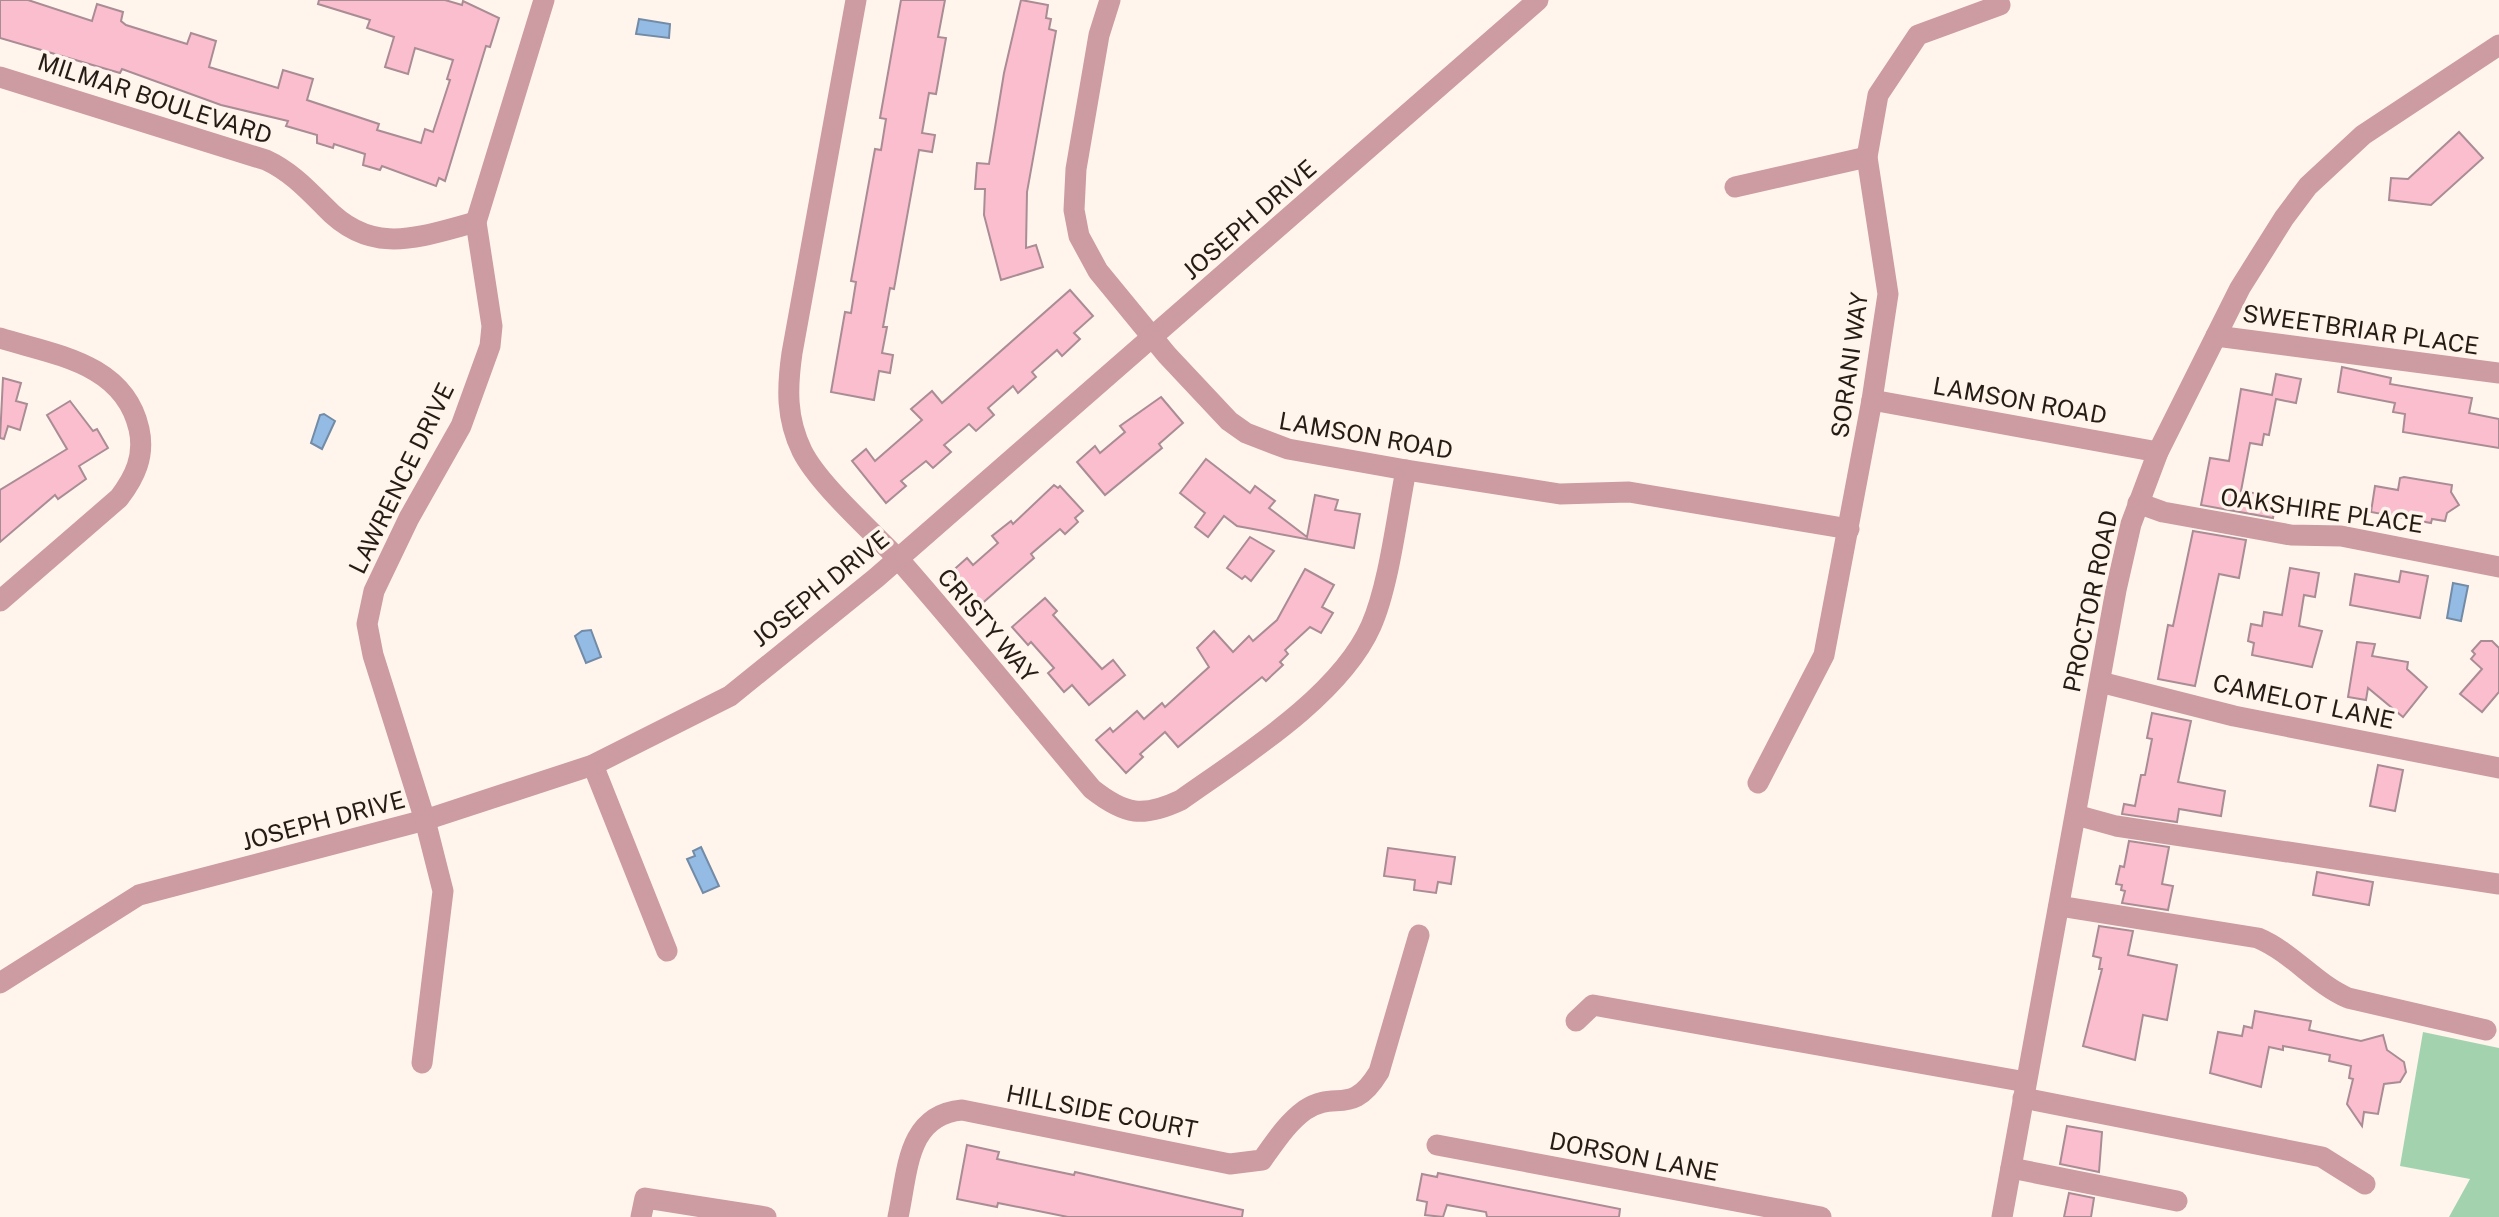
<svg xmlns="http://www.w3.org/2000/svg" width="2499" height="1217" font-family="'Public Sans',sans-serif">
  <rect width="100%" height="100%" fill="#fff5ed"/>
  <path fill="#a3d3ae" d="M 2423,1032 L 2499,1048 L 2499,1217 L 2449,1217 L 2470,1179 L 2400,1166 Z"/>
  <g fill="#93bbe4" stroke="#728ba6" stroke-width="2">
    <path d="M 639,19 L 670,24 L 669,38 L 636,34 Z"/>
    <path d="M 324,414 L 335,421 L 322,449 L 311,443 L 320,415 Z"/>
    <path d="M 2453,583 L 2468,586 L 2461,621 L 2447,618 Z"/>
    <path d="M 591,630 L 601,657 L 586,663 L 575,636 L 582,631 Z"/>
    <path d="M 701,847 L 719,886 L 703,893 L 687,859 L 695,856 L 693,851 Z"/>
  </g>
  <g fill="#fabecf" stroke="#aa8c95" stroke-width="2">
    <path d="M 0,0 L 28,0 L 92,21 L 97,4 L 123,12 L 121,21 L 126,25 L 187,44 L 191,33 L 216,41 L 209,67 L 278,88 L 283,70 L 313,79 L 307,100 L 379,124 L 377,130 L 421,143 L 425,129 L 433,132 L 450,80 L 447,79 L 453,60 L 415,48 L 408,74 L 385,67 L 394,37 L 367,28 L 370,20 L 318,4 L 319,0 L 445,0 L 462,5 L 463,1 L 499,18 L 490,47 L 486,46 L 445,181 L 439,178 L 436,186 L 382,166 L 380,170 L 363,165 L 365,154 L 334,144 L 333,148 L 317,143 L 317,135 L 286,126 L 288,121 L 221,105 L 122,69 L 120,73 L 0,38 Z"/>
    <path d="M 901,0 L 945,0 L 938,37 L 946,38 L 936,94 L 929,93 L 922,133 L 935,135 L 932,152 L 919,150 L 894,289 L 890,288 L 883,327 L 887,327 L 882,353 L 893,355 L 890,373 L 879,371 L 874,400 L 831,392 L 845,312 L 851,313 L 856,282 L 851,281 L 875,149 L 881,150 L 886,119 L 880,118 Z"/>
    <path d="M 1021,0 L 1048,5 L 1046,18 L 1051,19 L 1049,29 L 1056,31 L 1027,192 L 1026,248 L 1036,245 L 1043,267 L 1001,280 L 984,215 L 985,189 L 975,189 L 977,163 L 989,164 L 1004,73 Z"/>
    <path d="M 2459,132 L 2483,158 L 2431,205 L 2389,200 L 2391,178 L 2408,179 Z"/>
    <path d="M 1070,290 L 1093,316 L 1074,333 L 1080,339 L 1062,356 L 1057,350 L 1032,372 L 1036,377 L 1018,393 L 1013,386 L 988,408 L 994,415 L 976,431 L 969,424 L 944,445 L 951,452 L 933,468 L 926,461 L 901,481 L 906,486 L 886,503 L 852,461 L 866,449 L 875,461 L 922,420 L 911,409 L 932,391 L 942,403 Z"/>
    <path d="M 2342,367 L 2391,378 L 2390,384 L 2472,398 L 2469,413 L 2499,419 L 2499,448 L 2403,432 L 2405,414 L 2393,412 L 2395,403 L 2338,392 Z"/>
    <path d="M 2276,374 L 2301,379 L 2296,403 L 2276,399 L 2269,435 L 2264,434 L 2262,445 L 2250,443 L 2241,491 L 2277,497 L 2273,518 L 2201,505 L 2210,458 L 2229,461 L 2241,389 L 2272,395 Z"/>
    <path d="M 3,378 L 21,383 L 16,401 L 27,404 L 20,430 L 8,426 L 4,439 L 0,438 Z"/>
    <path d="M 1161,397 L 1183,423 L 1159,444 L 1162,448 L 1105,495 L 1077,462 L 1095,446 L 1100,453 L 1125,432 L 1120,426 Z"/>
    <path d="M 70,401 L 93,431 L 97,429 L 108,448 L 79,466 L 86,479 L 58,499 L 55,495 L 0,542 L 0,490 L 67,449 L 47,415 Z"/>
    <path d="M 1206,459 L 1250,493 L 1255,486 L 1275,501 L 1269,508 L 1307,537 L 1315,495 L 1338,500 L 1335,510 L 1360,514 L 1354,548 L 1237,526 L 1224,516 L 1208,537 L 1195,527 L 1205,513 L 1180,493 Z"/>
    <path d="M 2404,477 L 2452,485 L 2451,492 L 2459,505 L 2447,513 L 2445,521 L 2432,519 L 2431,523 L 2371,512 L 2375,486 L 2398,490 L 2400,478 Z"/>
    <path d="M 1054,485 L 1058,488 L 1060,486 L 1083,511 L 1075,518 L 1078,522 L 1065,534 L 1060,529 L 1031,554 L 1034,558 L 978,607 L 949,574 L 967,558 L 973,565 L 998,543 L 992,536 L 1011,521 L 1013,524 Z"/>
    <path d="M 2193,531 L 2246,540 L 2239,578 L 2219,574 L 2195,686 L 2158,679 L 2168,625 L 2173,626 Z"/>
    <path d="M 1250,537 L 1274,551 L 1251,581 L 1245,576 L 1242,579 L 1227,568 Z"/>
    <path d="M 2290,568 L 2319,573 L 2315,597 L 2304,595 L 2299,626 L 2322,631 L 2312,667 L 2252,655 L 2254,643 L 2248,641 L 2251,624 L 2262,626 L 2264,612 L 2282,615 Z"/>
    <path d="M 1305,569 L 1334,585 L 1322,607 L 1333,613 L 1321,633 L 1310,627 L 1285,650 L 1288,654 L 1280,662 L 1283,665 L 1266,681 L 1262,677 L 1178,747 L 1165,732 L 1140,754 L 1143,757 L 1126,773 L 1096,740 L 1110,728 L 1113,732 L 1137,711 L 1144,719 L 1162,703 L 1165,707 L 1209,667 L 1197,648 L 1214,631 L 1233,652 L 1249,636 L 1253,641 L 1277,620 Z"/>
    <path d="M 2401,571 L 2428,576 L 2420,618 L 2350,605 L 2355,574 L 2399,582 Z"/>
    <path d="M 1045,598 L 1057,611 L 1053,615 L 1102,669 L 1113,660 L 1125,675 L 1089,705 L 1072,685 L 1064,692 L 1048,673 L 1054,668 L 1031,642 L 1028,645 L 1012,627 Z"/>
    <path d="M 2481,641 L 2492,641 L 2499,648 L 2499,692 L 2482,712 L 2460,694 L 2482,669 L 2471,659 L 2475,654 L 2472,651 Z"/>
    <path d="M 2357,642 L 2375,644 L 2372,656 L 2408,662 L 2407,669 L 2427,687 L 2403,717 L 2368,688 L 2366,700 L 2348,697 Z"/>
    <path d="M 2152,713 L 2191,721 L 2178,782 L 2225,791 L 2221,816 L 2179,809 L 2177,822 L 2122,814 L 2124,804 L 2135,806 L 2141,775 L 2145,775 L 2152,739 L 2147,738 Z"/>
    <path d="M 2378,765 L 2403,770 L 2395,811 L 2370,806 Z"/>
    <path d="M 2129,841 L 2169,847 L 2162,884 L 2173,886 L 2168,910 L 2122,903 L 2125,891 L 2121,890 L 2122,885 L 2116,884 L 2120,866 L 2124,867 Z"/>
    <path d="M 1388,848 L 1455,857 L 1451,884 L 1438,882 L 1436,893 L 1414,890 L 1415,880 L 1384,876 Z"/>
    <path d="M 2317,872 L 2373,882 L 2369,905 L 2313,895 Z"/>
    <path d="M 2099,926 L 2133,931 L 2128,955 L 2177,965 L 2167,1020 L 2143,1015 L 2135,1060 L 2083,1046 L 2102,969 L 2099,969 L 2101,958 L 2093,956 Z"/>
    <path d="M 2255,1011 L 2311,1021 L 2309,1030 L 2361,1041 L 2383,1035 L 2387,1050 L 2404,1062 L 2406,1072 L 2400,1082 L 2384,1084 L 2378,1114 L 2364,1112 L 2362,1126 L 2347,1104 L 2353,1079 L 2349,1078 L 2351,1066 L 2329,1061 L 2330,1055 L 2283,1046 L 2283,1050 L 2269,1047 L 2261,1087 L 2210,1073 L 2218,1032 L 2242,1036 L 2244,1026 L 2252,1028 Z"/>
    <path d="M 2067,1126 L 2102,1132 L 2099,1172 L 2060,1164 Z"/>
    <path d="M 967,1145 L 999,1152 L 997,1159 L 1074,1175 L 1075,1172 L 1243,1210 L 1242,1217 L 1068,1217 L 998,1203 L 997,1207 L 957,1199 Z"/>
    <path d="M 1438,1173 L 1620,1209 L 1619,1217 L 1487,1217 L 1486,1212 L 1447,1205 L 1443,1217 L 1425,1215 L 1427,1202 L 1417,1200 L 1422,1174 L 1437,1177 Z"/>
    <path d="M 2069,1193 L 2094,1198 L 2091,1217 L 2064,1217 Z"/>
  </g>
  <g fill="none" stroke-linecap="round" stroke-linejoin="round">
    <g stroke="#cd9ba2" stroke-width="21">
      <path d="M 856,0 L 792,353 C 787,388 786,418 802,451 C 819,485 873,532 901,562 C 966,636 1028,713 1092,789 C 1125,815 1143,818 1181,800 C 1243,756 1340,696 1371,626 C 1389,586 1397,515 1406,470"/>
      <path d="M 1110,0 L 1099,35 L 1076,169 L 1074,210 L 1079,236 L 1098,271 L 1167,355 L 1229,421 L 1246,433 L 1288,449 L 1406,470 L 1560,494 L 1629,492 L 1849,529"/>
      <path d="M 0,77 L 266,160 C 290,171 307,189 325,207 C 372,257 419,237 476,222"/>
      <path d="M 1735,187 L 1867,157"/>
      <path d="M 2216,336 L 2499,373"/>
      <path d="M 0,338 C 55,355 124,363 139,429 C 145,456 135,477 119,498 L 0,601"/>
      <path d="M 1872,400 L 2158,452"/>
      <path d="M 2138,503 L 2163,512 L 2291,535 L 2341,536 L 2499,567"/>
      <path d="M 2100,682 L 2234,716 L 2499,768"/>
      <path d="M 593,765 L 667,951"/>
      <path d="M 1758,783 L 1824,655 L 1872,400 L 1888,294 L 1867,157 L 1878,95 L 1918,35 L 2000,5"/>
      <path d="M 2076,815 L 2116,826 L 2499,884"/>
      <path d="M 2059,906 L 2258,938 C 2293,953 2314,983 2348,998 L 2486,1030"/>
      <path d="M 0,983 L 139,895 L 425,820 L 593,765 L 730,696 L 876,578 L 1538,0"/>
      <path d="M 1576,1021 L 1593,1005 L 2026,1082"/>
      <path d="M 422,1063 L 443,891 L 425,820 L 373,655 L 367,624 L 374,591 L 409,518 L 461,426 L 490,346 L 492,326 L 476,222 L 544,0"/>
      <path d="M 2023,1098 L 2322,1157 L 2365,1184"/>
      <path d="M 1437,1145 L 1821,1217"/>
      <path d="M 2011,1168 L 2177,1201"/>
      <path d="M 641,1217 L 645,1198 L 766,1217"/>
      <path d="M 898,1217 C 908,1172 906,1115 962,1110 L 1230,1164 L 1262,1160 C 1275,1142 1287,1123 1305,1110 C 1336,1089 1351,1118 1379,1072 L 1419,935"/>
      <path d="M 2002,1217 L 2116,590 L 2131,524 L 2158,452 L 2240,288 L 2284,218 L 2308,186 L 2363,135 L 2499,45"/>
    </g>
  </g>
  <g text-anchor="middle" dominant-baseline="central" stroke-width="7" stroke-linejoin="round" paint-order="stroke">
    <g font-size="24" fill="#251c15" stroke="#fff5ed">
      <text transform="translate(155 98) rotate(18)">MILMAR BOULEVARD</text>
      <text transform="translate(1249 219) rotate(-41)">JOSEPH DRIVE</text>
      <text transform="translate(2361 329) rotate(8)">SWEETBRIAR PLACE</text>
      <text transform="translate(1849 365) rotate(-82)">SORANI WAY</text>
      <text transform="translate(2020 400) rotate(10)">LAMSON ROAD</text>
      <text transform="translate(1366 435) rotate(10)">LAMSON ROAD</text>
      <text transform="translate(401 478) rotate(-64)">LAWRENCE DRIVE</text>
      <text transform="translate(2322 510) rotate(8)">OAKSHIRE PLACE</text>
      <text transform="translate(820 588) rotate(-39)">JOSEPH DRIVE</text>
      <text transform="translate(2090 601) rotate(-78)">PROCTOR ROAD</text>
      <text transform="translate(988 625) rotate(50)">CRISTY WAY</text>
      <text transform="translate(2304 701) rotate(12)">CAMELOT LANE</text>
      <text transform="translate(323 820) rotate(-15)">JOSEPH DRIVE</text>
      <text transform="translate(1102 1111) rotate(11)">HILLSIDE COURT</text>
      <text transform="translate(1634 1156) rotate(11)">DORSON LANE</text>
    </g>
  </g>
</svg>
